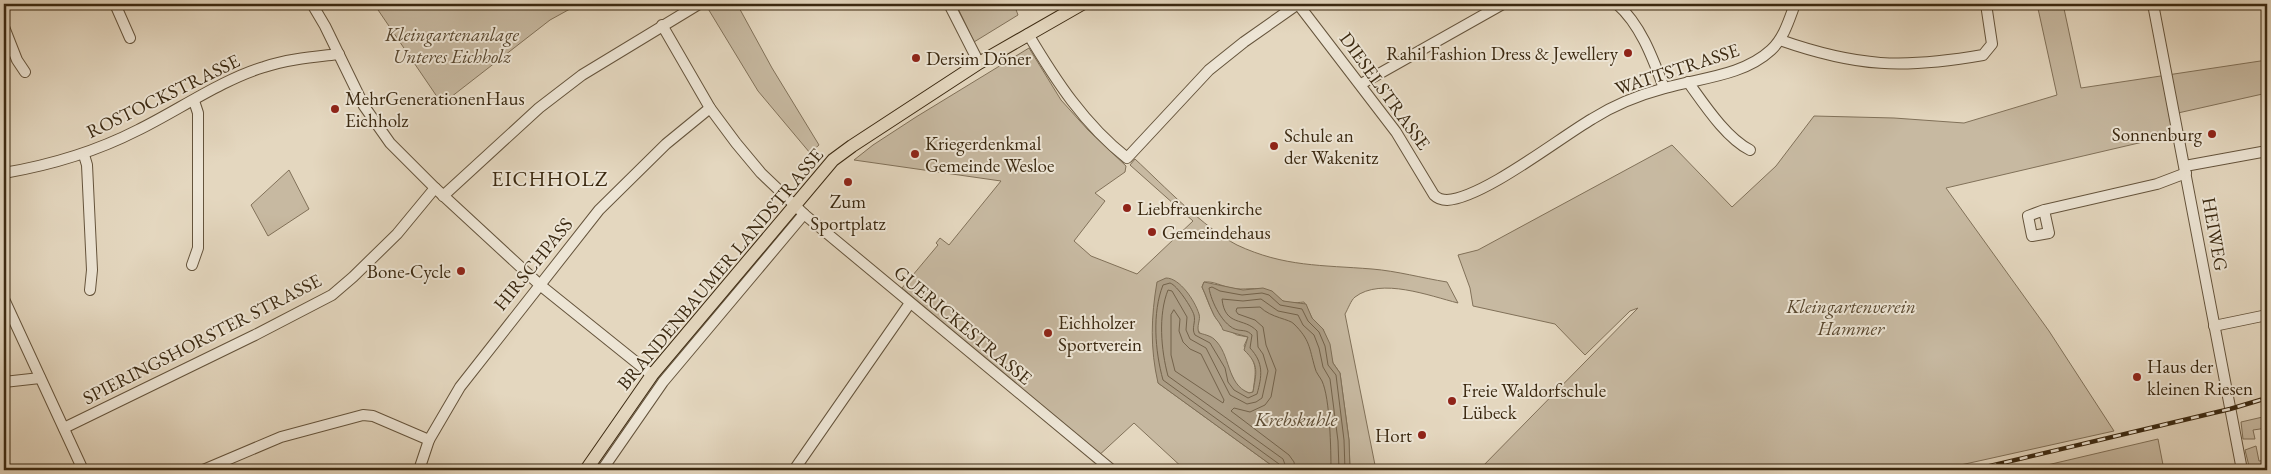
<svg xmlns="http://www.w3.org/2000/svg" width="2271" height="474" font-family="'EB Garamond',serif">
  <rect width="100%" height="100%" fill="#e4d7bf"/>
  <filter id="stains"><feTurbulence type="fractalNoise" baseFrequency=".004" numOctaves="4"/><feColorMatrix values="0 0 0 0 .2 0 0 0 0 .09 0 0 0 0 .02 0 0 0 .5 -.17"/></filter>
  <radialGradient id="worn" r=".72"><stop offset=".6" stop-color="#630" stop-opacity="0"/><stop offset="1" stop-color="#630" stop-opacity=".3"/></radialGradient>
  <g fill="#c7b9a1" stroke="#817159">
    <path d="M 374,4 L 579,4 L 550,20 L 442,104 Z"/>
    <path d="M 714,4 L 737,4 L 772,68 L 819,145 L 810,153 L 758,91 L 707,7 Z"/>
    <path d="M 956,4 L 1014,4 L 1018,15 L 974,42 Z"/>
    <path d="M 2037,4 L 2063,4 L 2081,88 L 2267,60 L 2267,93 L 2169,115 L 2173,135 L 1946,188 L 2049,331 L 2114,431 L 1938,470 L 1479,470 L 1638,308 L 1630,311 L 1585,355 L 1555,324 L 1473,306 L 1470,288 L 1458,255 L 1478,250 L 1672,145 L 1732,207 L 1776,166 L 1814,116 L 1894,118 L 1964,123 L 2057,95 Z"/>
    <path d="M 1029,48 L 1061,100 L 1088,130 L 1126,166 L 1125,172 L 1095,193 L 1105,201 L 1074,241 L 1091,256 L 1137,274 L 1193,221 L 1130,165 L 1135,159 C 1163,185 1204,228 1237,245 C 1284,267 1322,265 1372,269 C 1397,271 1422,278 1447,282 L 1458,303 C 1430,296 1381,277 1355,297 C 1351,300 1348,309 1345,314 L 1376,470 L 1350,470 L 1349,440 L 1340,373 L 1333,363 L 1323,329 L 1312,318 L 1304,302 C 1295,303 1286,304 1278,298 C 1274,295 1274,292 1269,291 C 1256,286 1244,291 1231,288 C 1221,286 1214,281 1204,282 L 1202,287 C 1206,296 1209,305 1213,313 C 1215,319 1220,321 1221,326 L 1237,335 L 1248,337 L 1244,346 C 1258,365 1256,369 1253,392 L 1249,393 L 1238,388 L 1231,374 L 1197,329 L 1158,383 L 1278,470 L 1185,470 L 1134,423 L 1096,458 L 992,364 L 902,288 L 938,245 L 936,243 L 940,238 L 949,245 L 1001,181 L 854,160 L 873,145 L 916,117 Z"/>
    <path d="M 289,170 L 309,209 L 268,236 L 251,205 Z"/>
    <path d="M 2267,416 L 2267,428 L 2253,430 L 2255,439 L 2243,439 L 2241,422 Z"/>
    <path d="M 2158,439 L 2164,470 L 2026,470 Z"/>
    <path d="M 2256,446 L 2259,461 L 2267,460 L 2267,470 L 2250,470 L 2245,450 Z"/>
  </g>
  <path fill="#ab9c84" stroke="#7e6e56" d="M 1166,278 C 1180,278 1195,301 1199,314 C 1201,320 1196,326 1199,333 C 1203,334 1211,336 1214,339 C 1231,354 1226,384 1249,393 L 1253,392 C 1256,373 1260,365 1244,350 L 1248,337 L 1223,330 C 1220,322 1216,320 1213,313 C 1209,305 1206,295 1202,287 L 1204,282 L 1243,290 L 1263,288 L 1272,291 L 1283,301 L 1306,304 L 1312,318 L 1323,329 L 1330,344 L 1333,363 L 1340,373 L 1349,440 L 1350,470 L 1278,470 L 1158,383 C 1150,348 1151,317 1157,282 Z"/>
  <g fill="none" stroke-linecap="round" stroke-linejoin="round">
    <g stroke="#73624a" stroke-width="1">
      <path d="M 1174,310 L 1180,319 L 1179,331 L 1183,342 L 1190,349 L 1201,354 L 1224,400 L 1223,403 L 1175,371 L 1171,355 L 1171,315 Z"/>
      <path d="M 1281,470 L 1279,464 L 1163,380 C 1155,351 1152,313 1163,285 L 1170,283 C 1177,285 1192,308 1194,315 C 1196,323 1191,328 1195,335 L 1210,343 L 1225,368 L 1228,382 L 1234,390 L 1248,398 L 1257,394 C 1262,376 1264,363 1250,348 L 1252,335 C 1247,330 1244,331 1238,330 C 1223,327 1211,301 1209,288 L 1212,287 L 1220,291 L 1242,295 L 1262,293 L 1269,295 L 1280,305 L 1302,309 L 1308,321 L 1319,332 L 1325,346 L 1328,365 L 1336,375 L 1344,440 L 1345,470"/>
      <path d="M 1287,470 L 1283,459 L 1168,376 C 1161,350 1158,315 1168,290 L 1172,291 L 1187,317 L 1186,330 L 1190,339 L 1206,348 L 1230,395 L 1247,404 L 1256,402 L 1262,398 L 1268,371 L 1263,354 L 1258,347 L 1257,331 C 1244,317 1225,327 1222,299 L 1243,301 L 1261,299 L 1278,311 L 1298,315 L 1303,325 L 1314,335 L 1319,348 L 1323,367 L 1330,379 L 1338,441 L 1339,470"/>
      <path d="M 1295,470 L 1294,462 L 1289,455 L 1231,411 L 1234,408 L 1250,412 L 1265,405 L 1271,397 L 1276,370 L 1266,345 L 1263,327 L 1255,320 L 1238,314 L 1236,311 L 1237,308 L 1260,307 C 1271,318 1290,319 1294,324 C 1310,340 1309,347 1315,368 C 1316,373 1320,377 1322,381 C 1330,398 1331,450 1331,470"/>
    </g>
    <g stroke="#65543c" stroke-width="12">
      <g id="minor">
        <path d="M 115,4 L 130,38"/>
        <path d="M 312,4 L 325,26 L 364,106 L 390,143 L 435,188 L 540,285 L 652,375"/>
        <path d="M 949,4 L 979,63"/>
        <path d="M 1298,4 L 1396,132 L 1434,195 C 1438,199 1442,200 1447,200 C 1483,198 1558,139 1592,119 C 1614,105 1639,95 1665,88 C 1699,78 1743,76 1771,50 C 1784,38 1789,20 1795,4"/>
        <path d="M 1617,4 C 1641,25 1653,59 1664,88"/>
        <path d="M 2153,4 L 2242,470"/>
        <path d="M 662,25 L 710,108 L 736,143 L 761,173 L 805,215 L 1112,470"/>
        <path d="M 4,27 L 17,60 L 25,72"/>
        <path d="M 1028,34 C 1056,81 1084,124 1127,158 L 1209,70 L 1244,42 L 1298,4"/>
        <path d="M 1780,40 C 1857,67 1903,69 1983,55 L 1992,44 L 1986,4"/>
        <path d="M 1688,82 C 1704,104 1726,138 1750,150"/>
        <path d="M 1361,84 L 1503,4"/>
        <path d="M 84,155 L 87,165 L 92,270 L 90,290"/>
        <path d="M 2185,166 L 2267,151"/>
        <path d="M 4,173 C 51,165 95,152 138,130 C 177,111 223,79 264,67 C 288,59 314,57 339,54"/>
        <path d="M 443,196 L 539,108 L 582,75 L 699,4"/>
        <path d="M 2044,210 L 2049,233 L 2032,236 L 2028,216 L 2044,210 L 2157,184 L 2186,173"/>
        <path d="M 192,265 L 198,248 L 198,113 L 194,101"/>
        <path d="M 4,299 L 83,470"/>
        <path d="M 2214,326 L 2267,315"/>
        <path d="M 4,382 L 40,378"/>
        <path d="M 64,428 L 255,335 L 332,295 L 353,277 L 397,234 L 435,188"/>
        <path d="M 203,470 L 281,437 L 363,415 L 373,416 L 429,440"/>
        <path d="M 419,470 L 429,440 L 460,387 L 599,210 L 666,144 L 710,108"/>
        <path d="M 602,470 L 663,382 L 804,214"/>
        <path d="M 794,470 L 910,303"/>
      </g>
    </g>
    <g stroke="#3b2911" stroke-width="14">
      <path id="major" d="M 586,470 L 652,375 L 833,160 L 852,146 L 979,63 L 1082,4"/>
    </g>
    <use href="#minor" stroke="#ede5d5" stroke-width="10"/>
    <use href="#major" stroke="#e4d7bf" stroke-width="12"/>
    <g stroke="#3b2911" stroke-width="4.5">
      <path id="rail" d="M 1973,470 L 2230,409 L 2267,398"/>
    </g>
    <use href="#rail" stroke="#ede5d5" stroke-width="2.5" stroke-dasharray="8" stroke-linecap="butt"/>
  </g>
  <g fill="#8f2418" stroke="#ede5d5" stroke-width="2">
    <circle cx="1628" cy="53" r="5"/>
    <circle cx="916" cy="58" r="5"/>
    <circle cx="335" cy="109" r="5"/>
    <circle cx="2212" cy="134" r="5"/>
    <circle cx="1274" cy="146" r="5"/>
    <circle cx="915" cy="154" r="5"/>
    <circle cx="848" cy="182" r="5"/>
    <circle cx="1127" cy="208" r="5"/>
    <circle cx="1152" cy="232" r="5"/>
    <circle cx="461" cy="271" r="5"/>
    <circle cx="1048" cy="333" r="5"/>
    <circle cx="2137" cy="377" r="5"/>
    <circle cx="1452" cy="401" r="5"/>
    <circle cx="1422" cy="435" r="5"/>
  </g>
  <g text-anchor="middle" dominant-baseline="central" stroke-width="4" stroke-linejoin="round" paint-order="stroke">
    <g font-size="19" font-style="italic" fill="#57462e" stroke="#ede5d5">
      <text x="452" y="34">Kleingartenanlage<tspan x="452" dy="22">Unteres Eichholz</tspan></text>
      <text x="1851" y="306">Kleingartenverein<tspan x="1851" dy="22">Hammer</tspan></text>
    </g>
    <g font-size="19" fill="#3b2911" stroke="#ede5d5" text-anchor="start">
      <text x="1618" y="53" text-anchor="end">Rahil Fashion Dress &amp; Jewellery</text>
      <text x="926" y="58">Dersim Döner</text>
      <text x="345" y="98">MehrGenerationenHaus<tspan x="345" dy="22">Eichholz</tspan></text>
      <text x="2202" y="134" text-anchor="end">Sonnenburg</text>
      <text x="1284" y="135">Schule an<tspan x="1284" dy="22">der Wakenitz</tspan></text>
      <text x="925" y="143">Kriegerdenkmal<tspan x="925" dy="22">Gemeinde Wesloe</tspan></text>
      <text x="848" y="201" text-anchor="middle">Zum<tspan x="848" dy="22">Sportplatz</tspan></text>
      <text x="1137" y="208">Liebfrauenkirche</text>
      <text x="1162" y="232">Gemeindehaus</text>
      <text x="451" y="271" text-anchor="end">Bone-Cycle</text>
      <text x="1058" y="322">Eichholzer<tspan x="1058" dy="22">Sportverein</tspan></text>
      <text x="2147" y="366">Haus der<tspan x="2147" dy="22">kleinen Riesen</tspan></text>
      <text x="1462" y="390">Freie Waldorfschule<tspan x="1462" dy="22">Lübeck</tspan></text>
      <text x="1412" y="435" text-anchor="end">Hort</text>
    </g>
    <g font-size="19" fill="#3b2911" stroke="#ede5d5">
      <text transform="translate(1677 69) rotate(-18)">WATTSTRASSE</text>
      <text transform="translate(1385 91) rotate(54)">DIESELSTRASSE</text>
      <text transform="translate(163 96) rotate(-26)">ROSTOCKSTRASSE</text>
      <text transform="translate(2215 234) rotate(80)">HEIWEG</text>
      <text transform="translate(533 264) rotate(-51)">HIRSCHPASS</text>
      <text transform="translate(720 269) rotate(-50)">BRANDENBAUMER LANDSTRASSE</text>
      <text transform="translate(963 325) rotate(40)">GUERICKESTRASSE</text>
      <text transform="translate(202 339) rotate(-27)">SPIERINGSHORSTER STRASSE</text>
    </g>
    <g font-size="20" font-style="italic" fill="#5d4c34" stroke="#ede5d5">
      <text x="1296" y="419">Krebskuhle</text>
    </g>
    <g font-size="21" letter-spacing="1" fill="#3b2911" stroke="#ede5d5">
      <text x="550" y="178">EICHHOLZ</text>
    </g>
  </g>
  <rect width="2271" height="474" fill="none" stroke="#e4d7bf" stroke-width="20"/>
  <rect x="5" y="5" width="2261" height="464" fill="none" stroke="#3b2911" stroke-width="2.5"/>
  <rect x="10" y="10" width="2251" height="454" fill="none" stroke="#3b2911"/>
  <rect width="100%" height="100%" filter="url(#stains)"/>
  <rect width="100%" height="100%" fill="url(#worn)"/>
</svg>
